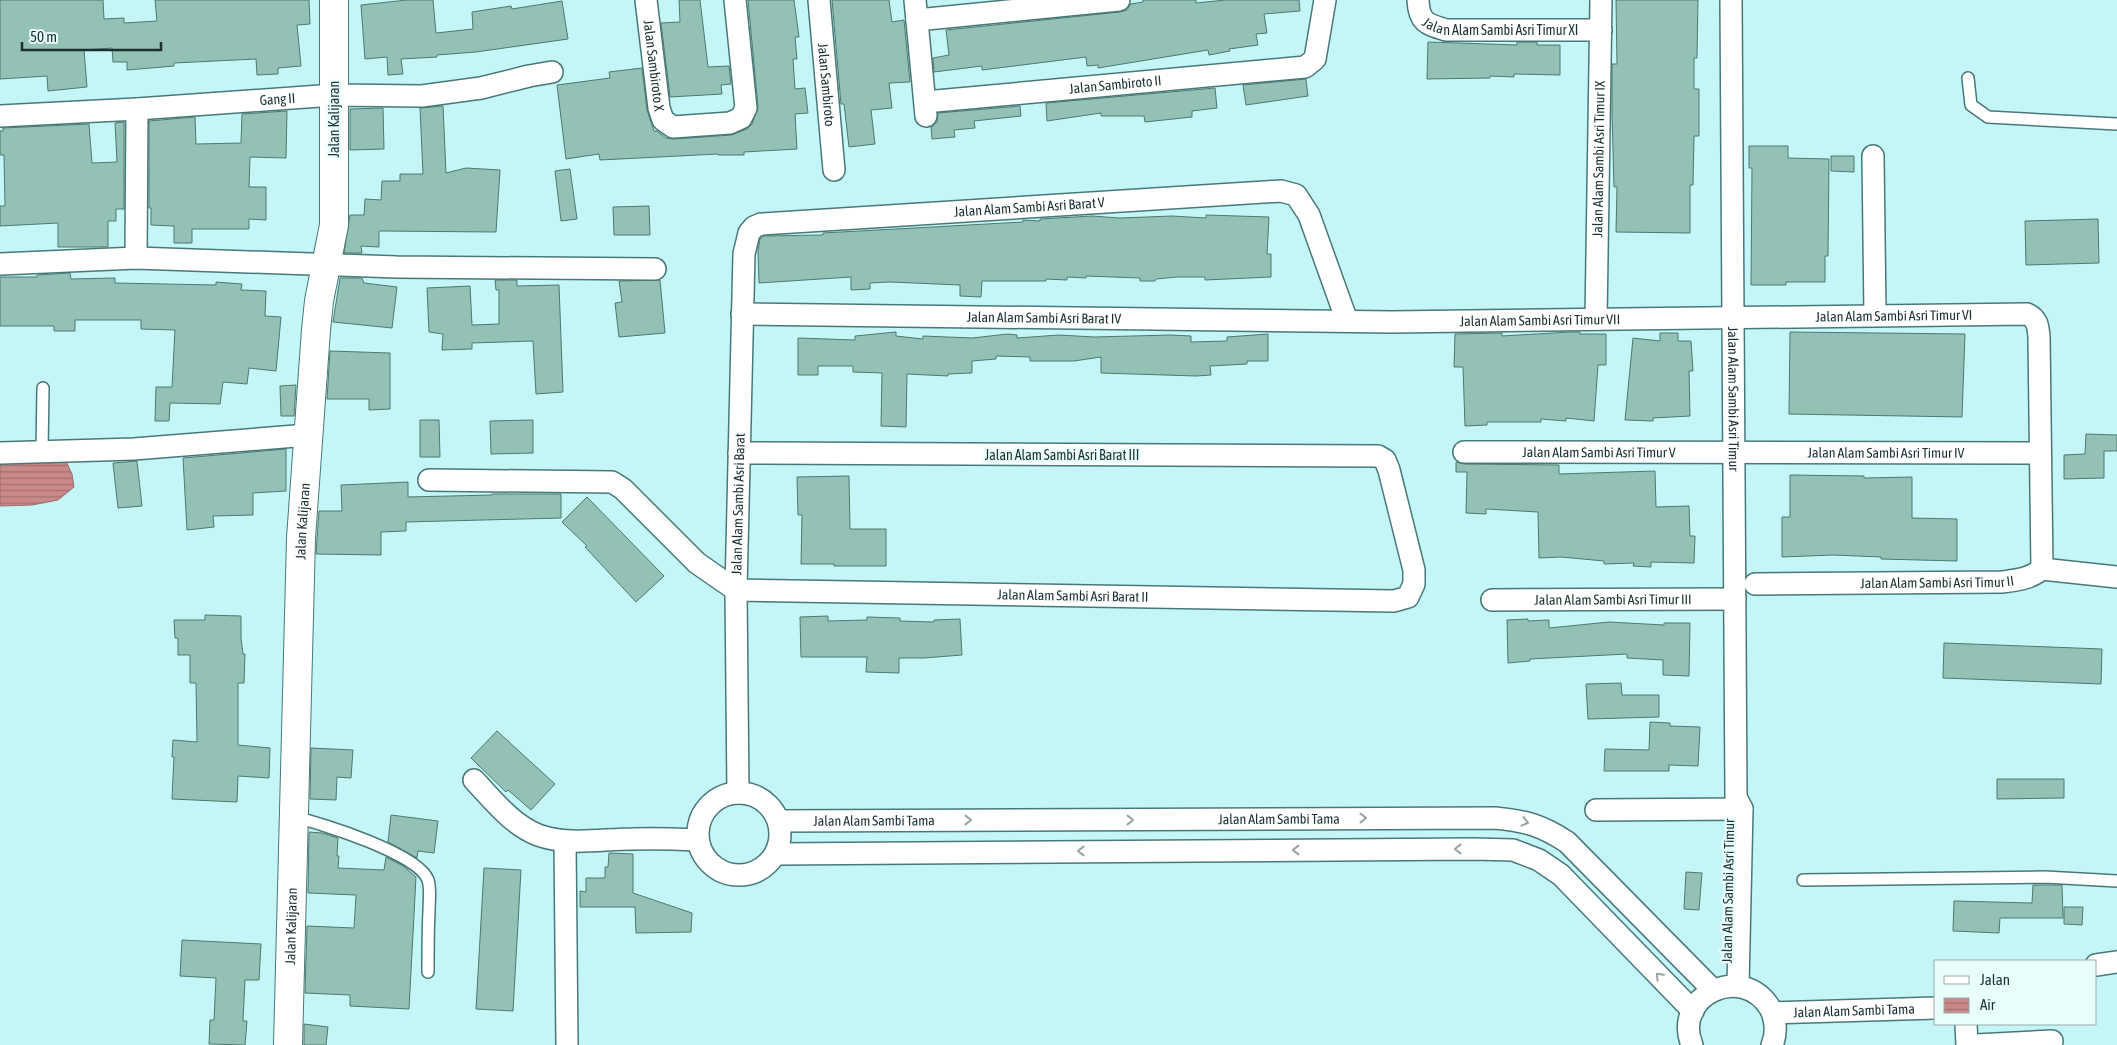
<svg xmlns="http://www.w3.org/2000/svg" width="2117" height="1045" font-family="'Asap Condensed',sans-serif">
  <defs>
    <pattern id="water-rules" width="6" height="5" patternUnits="userSpaceOnUse" patternTransform="scale(1.25)"><rect width="6" height="5" fill="#ca8889"/><path d="M0 2.5h6" fill="none" stroke="#a37071"/></pattern>
  </defs>
  <rect width="100%" height="100%" fill="#c4f6f7"/>
  <path fill="url(#water-rules)" stroke="#966e6f" d="M 64,457 L 72,474 L 74,487 L 58,500 L 32,505 L 0,506 L 0,459 Z"/>
  <g fill="#93c1b6" stroke="#4d7a6f">
    <path d="M 0,0 L 103,0 L 104,19 L 124,18 L 124,23 L 157,21 L 155,0 L 309,0 L 310,24 L 297,25 L 301,66 L 278,68 L 278,74 L 257,75 L 256,59 L 174,63 L 174,66 L 127,70 L 127,62 L 113,62 L 112,48 L 84,50 L 87,87 L 48,91 L 47,76 L 0,79 Z"/>
    <path d="M 407,0 L 433,0 L 436,33 L 473,29 L 472,12 L 511,6 L 512,9 L 562,1 L 568,39 L 476,52 L 437,55 L 437,57 L 401,59 L 403,74 L 388,75 L 387,57 L 365,59 L 361,5 Z"/>
    <path d="M 679,0 L 700,0 L 708,67 L 729,66 L 731,84 L 721,85 L 722,94 L 670,97 L 661,23 L 680,22 Z"/>
    <path d="M 748,0 L 794,0 L 799,37 L 795,37 L 797,59 L 793,59 L 795,89 L 805,88 L 808,113 L 795,114 L 797,149 L 744,152 L 744,155 L 718,155 L 718,154 L 600,160 L 599,154 L 566,159 L 557,85 L 610,78 L 609,72 L 642,68 L 647,110 L 654,131 L 657,131 L 666,138 L 674,139 L 731,135 L 747,129 L 752,124 L 758,107 Z"/>
    <path d="M 832,0 L 889,0 L 892,22 L 904,20 L 910,82 L 889,83 L 892,108 L 871,110 L 875,144 L 849,147 L 844,104 L 841,104 Z"/>
    <path d="M 1143,0 L 1196,0 L 1196,3 L 1225,0 L 1299,0 L 1300,11 L 1264,14 L 1267,33 L 1256,34 L 1258,45 L 1229,49 L 1230,51 L 1209,55 L 1208,50 L 1098,68 L 1098,65 L 1087,66 L 1086,57 L 982,70 L 982,66 L 934,72 L 933,58 L 949,55 L 946,30 L 1120,12 L 1127,10 L 1131,4 L 1143,2 Z"/>
    <path d="M 1616,0 L 1698,0 L 1697,58 L 1694,58 L 1694,89 L 1699,89 L 1699,136 L 1694,136 L 1693,185 L 1690,185 L 1690,233 L 1616,232 L 1617,187 L 1614,187 L 1612,113 L 1612,64 L 1617,64 Z"/>
    <path d="M 1428,42 L 1517,45 L 1517,42 L 1537,42 L 1537,45 L 1560,45 L 1560,75 L 1514,74 L 1514,77 L 1490,76 L 1490,78 L 1427,79 Z"/>
    <path d="M 1306,79 L 1308,96 L 1246,105 L 1243,85 Z"/>
    <path d="M 1215,88 L 1217,108 L 1192,111 L 1192,117 L 1145,122 L 1144,116 L 1101,116 L 1101,113 L 1047,121 L 1046,103 Z"/>
    <path d="M 443,106 L 446,173 L 466,168 L 500,170 L 496,232 L 379,231 L 379,247 L 361,246 L 362,253 L 344,253 L 350,215 L 364,215 L 365,199 L 381,200 L 382,181 L 400,181 L 400,174 L 423,174 L 420,108 Z"/>
    <path d="M 1020,106 L 1021,116 L 974,121 L 975,128 L 954,130 L 955,137 L 932,139 L 931,127 L 937,122 L 938,113 Z"/>
    <path d="M 383,108 L 384,149 L 350,150 L 350,109 Z"/>
    <path d="M 287,111 L 286,158 L 250,157 L 249,187 L 266,187 L 266,220 L 249,219 L 249,229 L 192,229 L 192,243 L 174,243 L 174,226 L 151,225 L 151,208 L 149,208 L 149,121 L 195,117 L 196,144 L 241,143 L 242,114 Z"/>
    <path d="M 124,122 L 124,209 L 116,209 L 116,221 L 108,221 L 108,247 L 58,247 L 58,223 L 0,226 L 0,206 L 5,206 L 4,155 L 0,155 L 0,131 L 3,131 L 3,128 L 89,124 L 92,163 L 117,162 L 115,123 Z"/>
    <path d="M 1749,146 L 1788,146 L 1788,158 L 1829,159 L 1828,256 L 1825,256 L 1825,282 L 1786,282 L 1786,285 L 1751,285 L 1752,168 L 1749,168 Z"/>
    <path d="M 1831,156 L 1854,156 L 1854,172 L 1831,171 Z"/>
    <path d="M 570,169 L 577,219 L 561,221 L 555,171 Z"/>
    <path d="M 649,206 L 650,235 L 614,235 L 613,207 Z"/>
    <path d="M 1206,215 L 1269,217 L 1267,254 L 1271,254 L 1271,277 L 1205,280 L 1205,277 L 1177,277 L 1156,279 L 1155,281 L 1140,281 L 1140,278 L 1086,276 L 1086,278 L 1067,277 L 1067,280 L 1046,279 L 1046,281 L 982,281 L 981,297 L 960,296 L 960,285 L 890,282 L 870,283 L 870,289 L 851,290 L 851,277 L 759,283 L 758,250 L 760,239 L 764,236 L 823,235 L 823,233 L 1023,222 L 1023,220 L 1040,221 L 1040,219 L 1092,216 L 1120,218 L 1172,216 L 1206,218 Z"/>
    <path d="M 2098,219 L 2099,263 L 2026,265 L 2025,221 Z"/>
    <path d="M 70,273 L 71,279 L 115,278 L 115,283 L 216,285 L 216,282 L 242,284 L 241,290 L 266,291 L 265,316 L 281,317 L 276,371 L 249,368 L 247,384 L 223,382 L 220,404 L 170,403 L 169,421 L 155,421 L 156,387 L 172,387 L 175,330 L 141,329 L 141,320 L 75,320 L 75,331 L 54,331 L 54,326 L 0,326 L 0,277 L 37,277 L 37,275 Z"/>
    <path d="M 340,278 L 362,278 L 364,283 L 397,287 L 392,328 L 333,322 Z"/>
    <path d="M 495,280 L 517,280 L 517,286 L 559,285 L 563,392 L 536,394 L 533,341 L 472,343 L 472,349 L 442,350 L 443,334 L 429,332 L 427,288 L 470,286 L 472,325 L 499,324 L 499,290 L 496,290 Z"/>
    <path d="M 660,280 L 665,333 L 619,337 L 615,303 L 622,302 L 619,281 Z"/>
    <path d="M 896,332 L 896,336 L 923,339 L 923,336 L 972,338 L 1008,334 L 1017,335 L 1017,338 L 1059,335 L 1094,337 L 1170,335 L 1191,336 L 1191,342 L 1227,341 L 1227,337 L 1268,334 L 1268,361 L 1247,361 L 1247,364 L 1210,366 L 1211,375 L 1196,376 L 1101,373 L 1101,357 L 1074,361 L 1030,361 L 1030,357 L 996,356 L 996,359 L 972,361 L 972,373 L 948,374 L 948,376 L 907,374 L 906,427 L 881,426 L 882,373 L 853,372 L 853,366 L 818,366 L 818,375 L 798,375 L 798,338 L 855,340 L 855,336 Z"/>
    <path d="M 1570,332 L 1580,332 L 1580,334 L 1606,334 L 1606,365 L 1598,365 L 1594,421 L 1566,418 L 1566,421 L 1541,419 L 1541,422 L 1487,422 L 1487,425 L 1465,426 L 1463,367 L 1454,367 L 1455,334 L 1502,333 L 1502,336 Z"/>
    <path d="M 1790,332 L 1965,334 L 1962,417 L 1789,414 Z"/>
    <path d="M 1660,333 L 1678,333 L 1678,341 L 1691,341 L 1693,371 L 1689,371 L 1690,416 L 1653,418 L 1653,421 L 1625,420 L 1633,338 L 1660,341 Z"/>
    <path d="M 330,351 L 390,353 L 390,409 L 369,410 L 369,399 L 327,399 Z"/>
    <path d="M 296,385 L 294,416 L 281,416 L 280,386 Z"/>
    <path d="M 420,420 L 439,420 L 440,457 L 420,457 Z"/>
    <path d="M 533,420 L 533,453 L 491,454 L 490,421 Z"/>
    <path d="M 2086,434 L 2117,435 L 2117,451 L 2104,451 L 2104,478 L 2064,479 L 2064,455 L 2085,454 Z"/>
    <path d="M 286,449 L 286,491 L 253,493 L 253,515 L 213,516 L 214,527 L 187,530 L 183,458 Z"/>
    <path d="M 137,461 L 142,506 L 118,508 L 113,463 Z"/>
    <path d="M 1456,462 L 1464,464 L 1559,465 L 1559,474 L 1655,471 L 1656,507 L 1689,506 L 1690,536 L 1695,536 L 1694,563 L 1651,562 L 1651,567 L 1633,566 L 1634,563 L 1604,564 L 1604,561 L 1561,557 L 1539,558 L 1538,512 L 1486,509 L 1486,514 L 1466,513 L 1467,472 L 1456,472 Z"/>
    <path d="M 1790,475 L 1864,476 L 1864,478 L 1912,477 L 1912,518 L 1957,519 L 1957,561 L 1881,559 L 1881,557 L 1833,555 L 1782,557 L 1782,517 L 1790,517 Z"/>
    <path d="M 849,476 L 850,529 L 886,529 L 886,566 L 834,566 L 834,564 L 801,564 L 802,515 L 798,515 L 797,477 Z"/>
    <path d="M 408,482 L 408,497 L 492,495 L 492,494 L 561,494 L 561,518 L 406,522 L 406,531 L 381,532 L 381,555 L 316,554 L 319,511 L 342,511 L 341,485 Z"/>
    <path d="M 587,497 L 664,576 L 636,602 L 585,547 L 587,546 L 562,522 Z"/>
    <path d="M 205,615 L 241,616 L 241,638 L 243,654 L 245,654 L 244,683 L 238,683 L 238,745 L 270,748 L 269,778 L 238,776 L 237,802 L 172,799 L 174,757 L 172,757 L 173,740 L 197,742 L 196,683 L 190,683 L 190,655 L 178,655 L 178,638 L 175,638 L 174,620 L 205,620 Z"/>
    <path d="M 828,616 L 828,621 L 867,620 L 867,617 L 900,618 L 900,621 L 934,622 L 934,620 L 960,619 L 962,655 L 924,658 L 899,658 L 899,673 L 866,672 L 867,657 L 801,657 L 800,617 Z"/>
    <path d="M 1528,619 L 1528,621 L 1549,620 L 1549,628 L 1609,622 L 1664,625 L 1664,623 L 1690,623 L 1689,676 L 1663,675 L 1663,660 L 1627,658 L 1627,654 L 1530,659 L 1530,661 L 1508,663 L 1507,620 Z"/>
    <path d="M 1944,643 L 2102,649 L 2101,684 L 1943,678 Z"/>
    <path d="M 1621,683 L 1622,695 L 1659,695 L 1659,717 L 1588,719 L 1586,684 Z"/>
    <path d="M 1650,722 L 1670,723 L 1670,726 L 1700,727 L 1698,766 L 1669,765 L 1669,771 L 1604,771 L 1605,749 L 1649,750 Z"/>
    <path d="M 497,731 L 555,784 L 531,810 L 508,790 L 506,792 L 471,758 Z"/>
    <path d="M 311,748 L 353,750 L 351,778 L 337,777 L 336,800 L 310,799 Z"/>
    <path d="M 1997,779 L 2064,779 L 2064,798 L 1997,799 Z"/>
    <path d="M 391,815 L 438,821 L 434,853 L 418,851 L 417,858 L 388,842 Z"/>
    <path d="M 309,832 L 322,833 L 338,838 L 337,856 L 339,856 L 338,868 L 384,870 L 386,857 L 403,866 L 416,877 L 409,1009 L 350,1006 L 350,995 L 305,993 L 307,926 L 354,928 L 356,895 L 308,893 Z"/>
    <path d="M 609,853 L 633,854 L 633,893 L 692,913 L 691,932 L 636,933 L 635,907 L 580,907 L 580,891 L 586,892 L 586,878 L 605,878 L 605,867 L 608,867 Z"/>
    <path d="M 484,868 L 521,870 L 513,1011 L 476,1009 Z"/>
    <path d="M 1686,872 L 1702,873 L 1699,910 L 1684,909 Z"/>
    <path d="M 2033,885 L 2062,885 L 2063,918 L 2000,918 L 1999,933 L 1953,931 L 1954,901 L 2032,903 Z"/>
    <path d="M 2064,907 L 2083,907 L 2082,925 L 2064,924 Z"/>
    <path d="M 182,940 L 261,944 L 259,980 L 245,980 L 243,1021 L 247,1021 L 245,1045 L 209,1044 L 210,1020 L 214,1020 L 216,978 L 180,976 Z"/>
    <path d="M 304,1024 L 328,1027 L 326,1045 L 304,1045 Z"/>
  </g>
  <g fill="none" stroke-linecap="round" stroke-linejoin="round">
    <g stroke="#497879" stroke-width="14">
      <g id="service">
        <path d="M 1968,78 L 1971,105 L 1988,117 L 2117,124"/>
        <path d="M 42,451 L 43,388"/>
        <path d="M 294,817 C 321,823 419,854 428,880 C 431,889 429,901 429,911 C 428,931 428,952 428,972"/>
        <path d="M 1803,880 L 2045,877 L 2117,881"/>
      </g>
    </g>
    <g stroke="#497879" stroke-width="24">
      <g id="minor">
        <path id="s1" d="M 646,0 L 659,108 L 663,120 L 673,127 L 730,123 L 741,118 L 746,108 L 735,0"/>
        <path id="s2" d="M 819,0 L 834,170"/>
        <path d="M 915,0 L 926,116"/>
        <path id="s3" d="M 1418,0 C 1419,22 1426,24 1446,30 L 1601,30"/>
        <path id="s4" d="M 1731,0 L 1736,797 L 1742,809 L 1738,986"/>
        <path d="M 917,20 L 1119,0"/>
        <path id="s5" d="M 925,102 L 1305,67 L 1315,59 L 1325,0"/>
        <path id="s6" d="M 0,116 L 137,109 L 334,95 L 422,96 L 481,88 L 529,76 L 552,72"/>
        <path d="M 1873,156 L 1875,315"/>
        <path d="M 136,258 L 137,109"/>
        <path d="M 0,264 L 136,258 L 397,267 L 655,269"/>
        <path id="s7" d="M 742,314 L 1392,322 L 2027,314 C 2038,319 2038,327 2039,337 L 2042,569"/>
        <path id="s8" d="M 1596,319 L 1601,0"/>
        <path id="s9" d="M 1464,452 L 2040,453"/>
        <path d="M 0,453 L 134,449 L 308,435"/>
        <path id="s10" d="M 429,480 L 612,482 L 623,489 L 697,563 L 736,590 L 1394,601 L 1408,597 L 1414,584 L 1414,570 L 1389,470 L 1385,460 L 1378,456 L 739,453"/>
        <path id="s11" d="M 1755,584 L 2002,582 C 2017,580 2030,579 2042,569 L 2117,577"/>
        <path id="s12" d="M 1492,600 L 1735,599"/>
        <path d="M 474,780 C 492,799 512,825 538,835 C 568,846 601,839 633,839 C 655,838 677,839 698,840"/>
        <circle cx="739" cy="834" r="41"/>
        <path id="s13" d="M 738,793 L 736,590 L 744,254 L 749,233 L 754,227 L 761,224 L 1281,191 L 1296,195 L 1309,215 L 1347,321"/>
        <path d="M 1596,810 L 1742,809"/>
        <path id="s14" d="M 779,821 L 1495,818 C 1526,821 1541,825 1567,842 L 1713,990"/>
        <path d="M 565,842 L 567,1045"/>
        <path d="M 776,854 L 1473,849 L 1513,850 L 1539,860 L 1561,875 L 1693,1011"/>
        <path d="M 2096,965 L 2117,962"/>
        <path id="s15" d="M 1773,1013 L 1936,1008"/>
        <path d="M 1966,1024 L 1967,1045"/>
        <path d="M 1692,1045 C 1672,996 1742,962 1770,1008 C 1776,1019 1777,1034 1772,1045"/>
        <path d="M 1976,1045 L 2052,1041"/>
      </g>
    </g>
    <g stroke="#497879" stroke-width="30">
      <g id="tertiary">
        <path id="s16" d="M 288,1045 L 301,538 L 316,330 L 319,301 L 334,225 L 334,0"/>
      </g>
    </g>
    <use href="#service" stroke="#fff" stroke-width="11"/>
    <use href="#minor" stroke="#fff" stroke-width="21"/>
    <use href="#tertiary" stroke="#fff" stroke-width="28"/>
  </g>
  <defs><path id="oneway-chevron" d="M-2-3.5L2.5 0L-2 3.5" fill="none" stroke-width="1.6" stroke-linecap="round" stroke-linejoin="round" transform="scale(1.25)"/></defs>
  <g stroke="#99a2a2">
    <use href="#oneway-chevron" transform="translate(1363 818)"/>
    <use href="#oneway-chevron" transform="translate(968 820)"/>
    <use href="#oneway-chevron" transform="translate(1130 820)"/>
    <use href="#oneway-chevron" transform="translate(1525 822) rotate(14)"/>
    <use href="#oneway-chevron" transform="translate(1458 849) rotate(180)"/>
    <use href="#oneway-chevron" transform="translate(1296 850) rotate(180)"/>
    <use href="#oneway-chevron" transform="translate(1081 851) rotate(180)"/>
    <use href="#oneway-chevron" transform="translate(1659 976) rotate(-134)"/>
  </g>
  <g text-anchor="middle" dominant-baseline="central" stroke-width="5" stroke-linejoin="round" paint-order="stroke">
    <g font-size="14" fill="#1c3031" stroke="#e9fdfd">
      <text stroke="none"><textPath href="#s3" startOffset="100">Jalan Alam Sambi Asri Timur XI</textPath></text>
      <text stroke="none"><textPath href="#s1" startOffset="66">Jalan Sambiroto X</textPath></text>
      <text stroke="none"><textPath href="#s5" startOffset="191">Jalan Sambiroto II</textPath></text>
      <text stroke="none"><textPath href="#s2" startOffset="85">Jalan Sambiroto</textPath></text>
      <text stroke="none"><textPath href="#s6" startOffset="278">Gang II</textPath></text>
      <text transform="translate(334 119) rotate(-90)">Jalan Kalijaran</text>
      <text stroke="none"><textPath href="#s8" startOffset="160">Jalan Alam Sambi Asri Timur IX</textPath></text>
      <text stroke="none"><textPath href="#s13" startOffset="845">Jalan Alam Sambi Asri Barat V</textPath></text>
      <text stroke="none"><textPath href="#s7" startOffset="1152">Jalan Alam Sambi Asri Timur VI</textPath></text>
      <text stroke="none"><textPath href="#s7" startOffset="302">Jalan Alam Sambi Asri Barat IV</textPath></text>
      <text stroke="none"><textPath href="#s7" startOffset="798">Jalan Alam Sambi Asri Timur VII</textPath></text>
      <text stroke="none"><textPath href="#s4" startOffset="399">Jalan Alam Sambi Asri Timur</textPath></text>
      <text stroke="none"><textPath href="#s9" startOffset="135">Jalan Alam Sambi Asri Timur V</textPath></text>
      <text stroke="none"><textPath href="#s9" startOffset="422">Jalan Alam Sambi Asri Timur IV</textPath></text>
      <text x="1062" y="455">Jalan Alam Sambi Asri Barat III</text>
      <text stroke="none"><textPath href="#s13" startOffset="289">Jalan Alam Sambi Asri Barat</textPath></text>
      <text stroke="none"><textPath href="#s16" startOffset="524">Jalan Kalijaran</textPath></text>
      <text stroke="none"><textPath href="#s11" startOffset="182">Jalan Alam Sambi Asri Timur II</textPath></text>
      <text stroke="none"><textPath href="#s10" startOffset="685">Jalan Alam Sambi Asri Barat II</textPath></text>
      <text stroke="none"><textPath href="#s12" startOffset="121">Jalan Alam Sambi Asri Timur III</textPath></text>
      <text stroke="none"><textPath href="#s14" startOffset="500">Jalan Alam Sambi Tama</textPath></text>
      <text stroke="none"><textPath href="#s14" startOffset="95">Jalan Alam Sambi Tama</textPath></text>
      <text transform="translate(1728 891) rotate(-89)">Jalan Alam Sambi Asri Timur</text>
      <text stroke="none"><textPath href="#s16" startOffset="119">Jalan Kalijaran</textPath></text>
      <text stroke="none"><textPath href="#s15" startOffset="81">Jalan Alam Sambi Tama</textPath></text>
    </g>
  </g>
  <rect x="1934" y="960" width="162" height="65" fill="#e9fdfd" stroke="#97abab"/>
  <rect x="1944" y="976" width="25" height="8" fill="#ffffff" stroke="#97abab"/>
  <text x="1980" y="985" font-size="15" fill="#1c3031">Jalan</text>
  <rect x="1944" y="998" width="25" height="15" fill="url(#water-rules)" stroke="#97abab"/>
  <text x="1980" y="1010" font-size="15" fill="#1c3031">Air</text>
  <path d="M22 42v8h139v-8" fill="none" stroke="#1c3031" stroke-width="2.5"/>
  <text x="30" y="42" font-size="15" fill="#1c3031" stroke="#e9fdfd" stroke-width="4" paint-order="stroke">50 m</text>
</svg>
